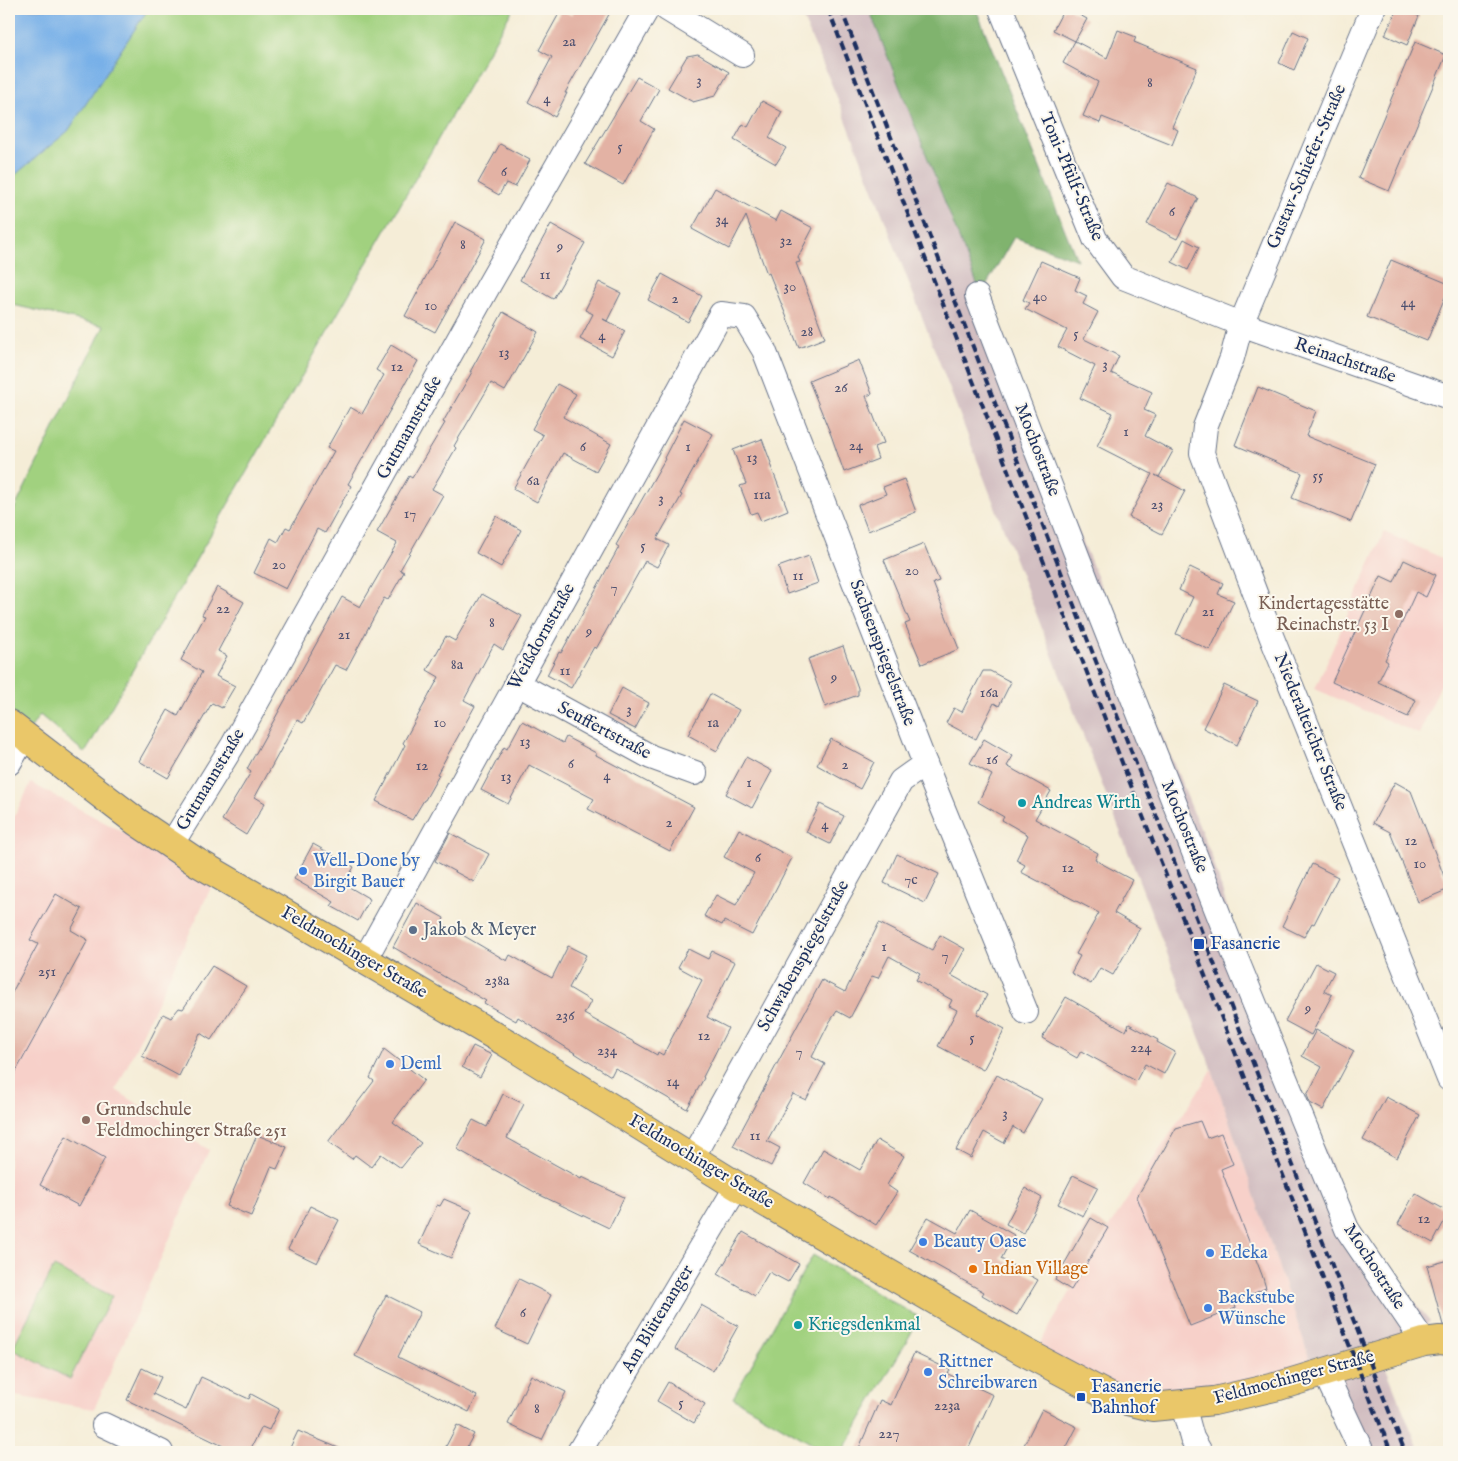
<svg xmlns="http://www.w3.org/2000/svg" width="1458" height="1461" font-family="'IM FELL English',serif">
  <rect width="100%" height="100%" fill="#fbf7ec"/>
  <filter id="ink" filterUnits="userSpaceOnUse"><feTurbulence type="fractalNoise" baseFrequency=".02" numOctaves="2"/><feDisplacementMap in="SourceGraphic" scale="10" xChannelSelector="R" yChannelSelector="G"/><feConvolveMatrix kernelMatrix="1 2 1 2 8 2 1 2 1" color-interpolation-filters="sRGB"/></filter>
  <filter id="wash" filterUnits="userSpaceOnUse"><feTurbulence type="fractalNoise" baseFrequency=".0096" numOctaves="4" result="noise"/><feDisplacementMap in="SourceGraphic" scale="20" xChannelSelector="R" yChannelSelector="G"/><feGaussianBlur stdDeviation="1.12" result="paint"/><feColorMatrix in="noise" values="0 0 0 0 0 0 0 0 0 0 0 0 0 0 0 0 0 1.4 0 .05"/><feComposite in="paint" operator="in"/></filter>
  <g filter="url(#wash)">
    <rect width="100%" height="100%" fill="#f5edd7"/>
    <g fill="#f7d0c9">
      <path d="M 1384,532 L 1449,561 L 1449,666 L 1419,734 L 1315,689 Z"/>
      <path d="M 31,783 L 214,881 L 116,1090 L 209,1150 L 94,1409 L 9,1395 L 9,827 Z"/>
      <path d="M 1212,1070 L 1309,1357 L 1318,1377 L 1129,1396 L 1036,1350 L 1109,1227 Z"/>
    </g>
    <path fill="#d2bec1" d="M 799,9 L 869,9 L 954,227 L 1213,860 L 1242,958 L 1363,1240 L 1430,1321 L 1386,1368 L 1420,1452 L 1350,1452 L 1309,1357 L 1212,1070 L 840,104 Z"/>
    <g fill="#a1d17f" stroke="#5e806e">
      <path d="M 148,9 L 513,9 L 85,753 L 40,715 L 25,736 L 9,724 L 9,520 L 104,326 L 9,304 L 9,176 L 16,174 L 68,131 Z"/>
      <path d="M 813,1255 L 920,1318 L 842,1452 L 826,1452 L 733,1398 Z"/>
      <path d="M 54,1267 L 112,1296 L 70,1379 L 12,1349 Z"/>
    </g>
    <path fill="#80b36e" stroke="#4e7166" d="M 869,9 L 976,9 L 1077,260 L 1014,237 L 981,294 Z"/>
    <path fill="#78b0e8" stroke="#4a70a3" d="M 9,9 L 148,9 L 68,131 L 16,174 L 9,176 Z"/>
    <g id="blocks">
      <g fill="#e3b2a4">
        <path d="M 575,9 L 612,9 L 565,93 L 567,93 L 555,117 L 528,102 L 552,57 L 539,50 L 561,10 L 571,15 Z"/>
        <path d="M 1064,9 L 1069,9 L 1087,19 L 1075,41 L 1053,30 Z"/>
        <path d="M 1397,9 L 1402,9 L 1419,16 L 1407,45 L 1385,35 Z"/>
        <path d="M 1118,30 L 1136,37 L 1134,42 L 1197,68 L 1172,127 L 1178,130 L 1172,145 L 1102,117 L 1100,123 L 1083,116 L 1098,82 L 1063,63 L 1075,41 L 1107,58 Z"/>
        <path d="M 1293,31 L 1308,38 L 1294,70 L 1279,63 Z"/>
        <path d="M 1415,42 L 1446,55 L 1389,191 L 1358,178 Z"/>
        <path d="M 698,54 L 729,72 L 715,96 L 693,102 L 668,88 L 687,56 Z"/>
        <path d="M 637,77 L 659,89 L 641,121 L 654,129 L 623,185 L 585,164 Z"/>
        <path d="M 762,101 L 782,112 L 769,138 L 786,148 L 776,164 L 734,140 L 743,124 L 748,127 Z"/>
        <path d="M 500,144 L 530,160 L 515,187 L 506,183 L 499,195 L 478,183 Z"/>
        <path d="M 1168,183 L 1198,198 L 1177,239 L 1147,224 Z"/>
        <path d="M 715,188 L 776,221 L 781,211 L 813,228 L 798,257 L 800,262 L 796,263 L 825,338 L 799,348 L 769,273 L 767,274 L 746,216 L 729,249 L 692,229 Z"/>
        <path d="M 455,222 L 486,239 L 435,332 L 405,316 Z"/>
        <path d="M 551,224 L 585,243 L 553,299 L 520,280 Z"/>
        <path d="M 1184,239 L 1199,247 L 1188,270 L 1172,262 Z"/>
        <path d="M 1391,260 L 1449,284 L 1449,287 L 1427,341 L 1367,317 Z"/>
        <path d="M 1041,261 L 1080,278 L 1075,290 L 1087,296 L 1083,304 L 1098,312 L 1084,339 L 1119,356 L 1111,373 L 1152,392 L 1144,410 L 1155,415 L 1145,436 L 1173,451 L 1159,477 L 1155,475 L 1185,491 L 1162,534 L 1129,517 L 1152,474 L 1097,446 L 1113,413 L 1080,398 L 1095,366 L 1058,347 L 1067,330 L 1025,309 L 1029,303 L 1023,300 Z"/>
        <path d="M 662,274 L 702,296 L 688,322 L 648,300 Z"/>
        <path d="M 599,282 L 621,293 L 607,321 L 603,319 L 625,331 L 612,356 L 580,339 L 593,314 L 585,310 Z"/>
        <path d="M 503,312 L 538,332 L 505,391 L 491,383 L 454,446 L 456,448 L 432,489 L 443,495 L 400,570 L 404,572 L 388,600 L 384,598 L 346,670 L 335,665 L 303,723 L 297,720 L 255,797 L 265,803 L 246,835 L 222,820 L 251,772 L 247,769 L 342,597 L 360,607 L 397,543 L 377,532 L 409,476 L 412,478 L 445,423 L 443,422 L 472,372 L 470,372 Z"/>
        <path d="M 391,345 L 418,361 L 348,484 L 351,486 L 325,533 L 317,529 L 286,589 L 254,573 L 271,538 L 278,542 L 286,527 L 290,529 L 334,451 L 327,448 L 350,407 L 362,414 L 384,375 L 376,370 Z"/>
        <path d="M 859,360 L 872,394 L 866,396 L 884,443 L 874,447 L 878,459 L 844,472 L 831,435 L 809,381 Z"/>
        <path d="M 557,384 L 576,394 L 563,417 L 611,444 L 596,471 L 563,453 L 537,502 L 513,489 L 543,435 L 532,429 Z"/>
        <path d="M 1258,387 L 1316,411 L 1306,436 L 1375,464 L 1351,522 L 1292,498 L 1302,473 L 1235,445 Z"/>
        <path d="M 684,419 L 713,434 L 680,494 L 682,495 L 657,539 L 669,545 L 657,567 L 645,561 L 596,649 L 594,647 L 571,688 L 547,675 L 559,652 L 561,653 L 619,547 L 616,545 L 665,459 L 664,458 Z"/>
        <path d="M 762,439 L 771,463 L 770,464 L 788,510 L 761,521 L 757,512 L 751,514 L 740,486 L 746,484 L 733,450 Z"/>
        <path d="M 904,479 L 916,512 L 868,531 L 858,505 L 886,494 L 883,487 Z"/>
        <path d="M 496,516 L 521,530 L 501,567 L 476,553 Z"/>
        <path d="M 924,544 L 939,581 L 933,583 L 959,649 L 922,664 L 905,624 L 910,622 L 884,560 Z"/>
        <path d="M 809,556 L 818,583 L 787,594 L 778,567 Z"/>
        <path d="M 1404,560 L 1436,575 L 1426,597 L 1416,592 L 1385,660 L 1388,662 L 1378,682 L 1416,700 L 1408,717 L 1332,682 L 1381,576 L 1394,582 Z"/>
        <path d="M 1190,567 L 1223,583 L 1218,594 L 1234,601 L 1210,650 L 1176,634 L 1193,597 L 1179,590 Z"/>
        <path d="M 217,587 L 244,602 L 218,651 L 227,656 L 216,676 L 235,686 L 222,708 L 212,703 L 168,778 L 139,761 L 168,710 L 178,716 L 202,672 L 181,660 L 205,616 L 202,615 Z"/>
        <path d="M 482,594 L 522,616 L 503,650 L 494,644 L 464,700 L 475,706 L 437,774 L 439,775 L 425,800 L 424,800 L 412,820 L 376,801 L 405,745 L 403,743 L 439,677 L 427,670 L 446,636 L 455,641 Z"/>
        <path d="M 843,646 L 858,688 L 858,695 L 825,707 L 808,659 Z"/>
        <path d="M 983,671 L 990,671 L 1011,682 L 999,706 L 994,703 L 976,739 L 946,723 L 954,708 L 962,712 Z"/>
        <path d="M 1224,685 L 1258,701 L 1237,745 L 1203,728 Z"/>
        <path d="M 622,688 L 649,703 L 635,729 L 608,715 Z"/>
        <path d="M 710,694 L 739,710 L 717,751 L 688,735 Z"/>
        <path d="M 522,721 L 563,743 L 566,737 L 596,753 L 596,755 L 694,807 L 670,851 L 588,809 L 594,799 L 529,765 L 508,804 L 481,790 L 504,747 L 507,749 Z"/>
        <path d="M 831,739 L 874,762 L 860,789 L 817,765 Z"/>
        <path d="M 984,739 L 1013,756 L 1007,766 L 1051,791 L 1035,819 L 1098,853 L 1095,860 L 1132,880 L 1114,913 L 1140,928 L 1113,975 L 1100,968 L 1091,984 L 1071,973 L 1080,956 L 1076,954 L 1099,913 L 1021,872 L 1025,865 L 1016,860 L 1028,835 L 1002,820 L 1004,817 L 978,802 L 992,775 L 970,763 Z"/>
        <path d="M 746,757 L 772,771 L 752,808 L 726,794 Z"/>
        <path d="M 1395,782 L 1411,791 L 1449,889 L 1418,902 L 1390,832 L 1373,823 Z"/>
        <path d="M 820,804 L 844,816 L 830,844 L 806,832 Z"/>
        <path d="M 739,829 L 792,858 L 752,935 L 724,921 L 722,925 L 704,916 L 716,895 L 736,905 L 754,873 L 724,857 Z"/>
        <path d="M 450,833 L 489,854 L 474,882 L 435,861 Z"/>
        <path d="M 313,844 L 354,867 L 344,884 L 370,899 L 358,921 L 331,906 L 334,902 L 294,879 Z"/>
        <path d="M 897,854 L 939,874 L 925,903 L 884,883 Z"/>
        <path d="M 1312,864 L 1338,877 L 1314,924 L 1312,923 L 1304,937 L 1282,926 Z"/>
        <path d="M 56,894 L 82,909 L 71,930 L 88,940 L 9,1084 L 9,998 L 38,944 L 30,940 Z"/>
        <path d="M 417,903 L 444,918 L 442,923 L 507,961 L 510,955 L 552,978 L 568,946 L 586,955 L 569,988 L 591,1001 L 584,1014 L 657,1055 L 658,1052 L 663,1055 L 702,980 L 678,967 L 688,949 L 708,959 L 712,951 L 735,962 L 707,1017 L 728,1028 L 703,1077 L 704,1078 L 687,1109 L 615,1068 L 611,1076 L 518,1017 L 516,1021 L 484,1003 L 486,1001 L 393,947 Z"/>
        <path d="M 879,923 L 932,950 L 940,935 L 965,949 L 951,975 L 987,995 L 977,1014 L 1005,1029 L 983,1070 L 938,1046 L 957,1010 L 949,1006 L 952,1000 L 916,980 L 920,973 L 889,956 L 878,978 L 872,976 L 850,1018 L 837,1011 L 829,1023 L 812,1057 L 825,1064 L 806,1100 L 793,1094 L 767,1141 L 780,1148 L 771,1166 L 733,1146 L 822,980 L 845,992 Z"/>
        <path d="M 1316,963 L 1334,972 L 1324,991 L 1332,995 L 1311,1035 L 1285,1021 Z"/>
        <path d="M 212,966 L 246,986 L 211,1040 L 200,1033 L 179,1076 L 142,1056 L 163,1014 L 171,1018 L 179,1008 L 183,1009 Z"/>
        <path d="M 1066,997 L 1126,1031 L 1129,1024 L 1158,1040 L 1157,1042 L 1175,1052 L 1164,1074 L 1145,1064 L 1136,1081 L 1081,1051 L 1077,1058 L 1042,1038 Z"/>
        <path d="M 1316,1030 L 1354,1051 L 1323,1110 L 1310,1103 L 1307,1095 L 1322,1067 L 1302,1056 Z"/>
        <path d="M 473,1046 L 492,1055 L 480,1077 L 462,1067 Z"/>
        <path d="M 384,1049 L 424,1080 L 393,1122 L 421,1143 L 401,1168 L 381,1154 L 371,1167 L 355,1155 L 352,1159 L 328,1142 L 374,1081 L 370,1078 Z"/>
        <path d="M 997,1075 L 1042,1099 L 1023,1133 L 1013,1127 L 1004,1143 L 984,1132 L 971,1158 L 956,1150 Z"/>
        <path d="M 503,1094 L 524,1104 L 507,1138 L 581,1179 L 582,1177 L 624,1197 L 609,1228 L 540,1195 L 457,1149 L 473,1120 L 487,1127 Z"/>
        <path d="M 1386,1097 L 1420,1115 L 1397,1158 L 1363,1140 Z"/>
        <path d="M 1200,1121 L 1207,1138 L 1221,1133 L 1233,1164 L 1221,1169 L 1262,1275 L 1266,1288 L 1234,1302 L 1236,1308 L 1190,1326 L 1137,1197 L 1176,1128 Z"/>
        <path d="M 257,1135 L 287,1147 L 277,1169 L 271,1167 L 251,1216 L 227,1206 Z"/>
        <path d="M 66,1136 L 105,1158 L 79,1206 L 40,1185 Z"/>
        <path d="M 877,1140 L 904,1156 L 887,1185 L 897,1192 L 876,1225 L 831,1197 L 830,1199 L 804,1183 L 823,1149 L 860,1170 Z"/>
        <path d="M 1073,1175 L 1098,1187 L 1083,1216 L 1058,1204 Z"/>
        <path d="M 1025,1188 L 1042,1198 L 1023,1233 L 1006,1224 Z"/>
        <path d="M 1415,1193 L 1449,1212 L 1433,1243 L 1398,1224 Z"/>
        <path d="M 444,1199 L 472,1211 L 451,1258 L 419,1244 L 437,1205 L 440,1206 Z"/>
        <path d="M 310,1206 L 339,1220 L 317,1263 L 288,1249 Z"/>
        <path d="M 970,1210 L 1014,1235 L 1001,1259 L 1038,1280 L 1017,1315 L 982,1295 L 984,1292 L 909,1250 L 928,1217 L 957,1233 Z"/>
        <path d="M 1091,1218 L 1108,1228 L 1071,1290 L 1055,1280 Z"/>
        <path d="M 743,1232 L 799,1264 L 788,1282 L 769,1272 L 755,1296 L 718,1274 Z"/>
        <path d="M 1449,1260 L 1449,1325 L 1443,1325 L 1427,1266 Z"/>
        <path d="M 519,1279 L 551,1295 L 527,1344 L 495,1329 Z"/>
        <path d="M 386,1295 L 420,1312 L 398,1357 L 477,1396 L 469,1412 L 355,1356 Z"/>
        <path d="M 701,1305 L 738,1326 L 713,1371 L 675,1349 Z"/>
        <path d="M 914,1353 L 950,1370 L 948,1374 L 993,1395 L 967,1452 L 868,1452 L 859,1448 L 880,1400 L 891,1405 Z"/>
        <path d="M 142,1368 L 161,1377 L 153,1394 L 186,1410 L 201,1377 L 249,1399 L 251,1394 L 279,1409 L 269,1430 L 262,1427 L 249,1452 L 222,1452 L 225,1447 L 127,1400 Z"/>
        <path d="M 531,1375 L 566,1392 L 542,1440 L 508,1424 Z"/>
        <path d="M 668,1382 L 705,1404 L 694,1423 L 657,1401 Z"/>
        <path d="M 1042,1409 L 1077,1427 L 1064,1452 L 1038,1452 L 1024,1445 Z"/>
        <path d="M 457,1425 L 474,1434 L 464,1452 L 443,1452 Z"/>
        <path d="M 298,1431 L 348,1452 L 288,1452 Z"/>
      </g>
    </g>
  </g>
  <g filter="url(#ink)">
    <use href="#blocks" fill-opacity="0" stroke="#677288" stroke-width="1"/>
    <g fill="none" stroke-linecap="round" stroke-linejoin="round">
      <g stroke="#677288" stroke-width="26">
        <g id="minor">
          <path d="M 667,9 L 742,55"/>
          <path d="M 1001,9 L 1095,239 L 1123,277 L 1241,324 L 1449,397"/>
          <path d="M 1373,9 L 1241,324 L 1232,358 L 1205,427 L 1202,453 L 1272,638 L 1449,1079"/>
          <path d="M 977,296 L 1089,587 L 1233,951 L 1347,1229 L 1424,1342"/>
          <path d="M 516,683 L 651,757 L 695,773"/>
          <path d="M 9,763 L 25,736"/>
          <path d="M 171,845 L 233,745 L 490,283 L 647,9"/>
          <path d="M 365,959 L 721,314 L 744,317 L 764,350 L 925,764 L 1026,1012"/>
          <path d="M 692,1158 L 901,781 L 925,764"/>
          <path d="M 1325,1373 L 1362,1452"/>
          <path d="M 1183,1405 L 1192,1438 L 1200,1452"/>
          <path d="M 104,1425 L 161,1452"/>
          <path d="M 579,1452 L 737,1186"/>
        </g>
      </g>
      <g stroke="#677288" stroke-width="30">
        <path id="major" d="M 9,724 L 137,822 L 195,861 L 507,1043 L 737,1186 L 1023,1351 L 1110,1397 L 1152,1407 L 1214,1401 L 1279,1386 L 1424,1342 L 1440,1340 L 1449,1341"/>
      </g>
      <use href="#minor" stroke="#fff" stroke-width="24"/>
      <use href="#major" stroke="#eac769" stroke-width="28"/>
      <g stroke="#1b2f5e" stroke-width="4" stroke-dasharray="8 4" stroke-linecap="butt">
        <path d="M 828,9 L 1391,1452"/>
        <path d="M 841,9 L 1405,1452"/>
      </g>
    </g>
  </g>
  <g fill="#8d6e63" stroke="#fbf7ec" stroke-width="2">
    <circle cx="1399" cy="614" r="5"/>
    <circle cx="86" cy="1120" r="5"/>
  </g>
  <g fill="#0f9aa8" stroke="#fbf7ec" stroke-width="2">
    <circle cx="1022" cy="803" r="5"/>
    <circle cx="798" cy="1325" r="5"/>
  </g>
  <g fill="#3f7fe0" stroke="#fbf7ec" stroke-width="2">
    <circle cx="303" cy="871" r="5"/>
    <circle cx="390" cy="1064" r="5"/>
    <circle cx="923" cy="1242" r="5"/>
    <circle cx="1210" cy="1253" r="5"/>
    <circle cx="1208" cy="1308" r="5"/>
    <circle cx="928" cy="1372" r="5"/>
  </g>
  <circle fill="#5c6f8a" stroke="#fbf7ec" stroke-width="2" cx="413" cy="930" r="5"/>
  <g fill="#1a4fb4" stroke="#fbf7ec" stroke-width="2">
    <rect x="1193" y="938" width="12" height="12" rx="2.5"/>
    <rect x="1076" y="1392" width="10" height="10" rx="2.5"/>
  </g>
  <circle fill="#e8710a" stroke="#fbf7ec" stroke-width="2" cx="973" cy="1269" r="5"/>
  <g text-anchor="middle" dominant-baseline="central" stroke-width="4" stroke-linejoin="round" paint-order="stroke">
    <g font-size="15" fill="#4d5070">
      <text x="569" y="41">2a</text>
      <text x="699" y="80">3</text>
      <text x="1150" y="82">8</text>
      <text x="547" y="98">4</text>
      <text x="620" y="146">5</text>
      <text x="504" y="171">6</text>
      <text x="1172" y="211">6</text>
      <text x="722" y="219">34</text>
      <text x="786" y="240">32</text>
      <text x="463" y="244">8</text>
      <text x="560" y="246">9</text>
      <text x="545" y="274">11</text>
      <text x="790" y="286">30</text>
      <text x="1040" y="296">40</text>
      <text x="675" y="298">2</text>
      <text x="1408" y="302">44</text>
      <text x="431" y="305">10</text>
      <text x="807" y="331">28</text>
      <text x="1076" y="333">5</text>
      <text x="602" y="335">4</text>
      <text x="504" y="352">13</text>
      <text x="1105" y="364">3</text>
      <text x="397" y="366">12</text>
      <text x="841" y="387">26</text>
      <text x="1126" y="431">1</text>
      <text x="856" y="445">24</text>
      <text x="583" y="446">6</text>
      <text x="688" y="446">1</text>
      <text x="752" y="457">13</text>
      <text x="1318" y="475">55</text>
      <text x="533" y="480">6a</text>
      <text x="762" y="494">11a</text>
      <text x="661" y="498">3</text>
      <text x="1157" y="504">23</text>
      <text x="410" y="513">17</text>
      <text x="643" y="545">5</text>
      <text x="279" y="564">20</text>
      <text x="912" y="570">20</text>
      <text x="798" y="575">11</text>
      <text x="614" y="587">7</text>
      <text x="223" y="608">22</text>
      <text x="1208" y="611">21</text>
      <text x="492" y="622">8</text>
      <text x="589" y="631">9</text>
      <text x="344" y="634">21</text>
      <text x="457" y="664">8a</text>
      <text x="565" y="670">11</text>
      <text x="834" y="677">9</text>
      <text x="989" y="692">16a</text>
      <text x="629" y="709">3</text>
      <text x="440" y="722">10</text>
      <text x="713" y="722">1a</text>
      <text x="525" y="741">13</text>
      <text x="992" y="759">16</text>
      <text x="571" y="763">6</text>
      <text x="845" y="764">2</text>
      <text x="422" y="765">12</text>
      <text x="607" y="775">4</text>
      <text x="506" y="776">13</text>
      <text x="749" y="782">1</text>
      <text x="669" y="822">2</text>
      <text x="825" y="824">4</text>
      <text x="1411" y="840">12</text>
      <text x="758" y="857">6</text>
      <text x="1420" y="863">10</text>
      <text x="1068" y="867">12</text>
      <text x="911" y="879">7c</text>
      <text x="884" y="946">1</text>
      <text x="945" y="955">7</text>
      <text x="47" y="971">251</text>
      <text x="497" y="980">238a</text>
      <text x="1308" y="1008">9</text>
      <text x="565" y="1015">236</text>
      <text x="704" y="1035">12</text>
      <text x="972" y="1037">5</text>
      <text x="1141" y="1047">224</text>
      <text x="607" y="1050">234</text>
      <text x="799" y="1051">7</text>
      <text x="673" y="1081">14</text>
      <text x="1005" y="1113">3</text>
      <text x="755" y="1135">11</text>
      <text x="1424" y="1218">12</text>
      <text x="523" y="1312">6</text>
      <text x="681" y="1402">5</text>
      <text x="947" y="1405">223a</text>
      <text x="537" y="1408">8</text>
      <text x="889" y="1433">227</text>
    </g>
    <g font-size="18" fill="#1b2f5e" stroke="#fbf7ec">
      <text transform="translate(1307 167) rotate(-67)">Gustav-Schiefer-Straße</text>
      <text transform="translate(1071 177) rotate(67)">Toni-Pfülf-Straße</text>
      <text transform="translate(1345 361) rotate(19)">Reinachstraße</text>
      <text transform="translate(410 428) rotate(-61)">Gutmannstraße</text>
      <text transform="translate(1037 450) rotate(69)">Mochostraße</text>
      <text transform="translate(542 637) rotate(-61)">Weißdornstraße</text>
      <text transform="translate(882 653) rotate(69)">Sachsenspiegelstraße</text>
      <text transform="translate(604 731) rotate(28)">Seuffertstraße</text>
      <text transform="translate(1310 732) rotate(68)">Niederalteicher Straße</text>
      <text transform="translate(211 780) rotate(-59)">Gutmannstraße</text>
      <text transform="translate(1184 827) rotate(68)">Mochostraße</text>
      <text transform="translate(354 953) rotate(30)">Feldmochinger Straße</text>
      <text transform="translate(804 956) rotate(-61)">Schwabenspiegelstraße</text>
      <text transform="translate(701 1162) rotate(31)">Feldmochinger Straße</text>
      <text transform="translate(1374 1267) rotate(57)">Mochostraße</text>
      <text transform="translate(658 1319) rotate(-59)">Am Blütenanger</text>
      <text transform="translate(1294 1378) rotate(-15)">Feldmochinger Straße</text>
    </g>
    <g font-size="18" fill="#785e54" stroke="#fbf7ec" text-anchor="end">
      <text x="1389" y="604">Kindertagesstätte<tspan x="1389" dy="21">Reinachstr. 53 I</tspan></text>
      <text x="96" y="1110" text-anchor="start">Grundschule<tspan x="96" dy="21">Feldmochinger Straße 251</tspan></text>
    </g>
    <g font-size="18" fill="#0d838f" stroke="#fbf7ec" text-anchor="start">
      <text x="1032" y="803">Andreas Wirth</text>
      <text x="808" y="1325">Kriegsdenkmal</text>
    </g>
    <g font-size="18" fill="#366cbe" stroke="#fbf7ec" text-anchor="start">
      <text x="313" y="861">Well-Done by<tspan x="313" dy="21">Birgit Bauer</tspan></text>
      <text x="400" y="1064">Deml</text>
      <text x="933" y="1242">Beauty Oase</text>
      <text x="1220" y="1253">Edeka</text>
      <text x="1218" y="1298">Backstube<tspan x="1218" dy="21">Wünsche</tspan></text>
      <text x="938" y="1362">Rittner<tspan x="938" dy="21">Schreibwaren</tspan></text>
    </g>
    <g font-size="18" fill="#4e5e75" stroke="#fbf7ec" text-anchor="start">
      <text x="423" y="930">Jakob &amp; Meyer</text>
    </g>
    <g font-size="18" fill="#164399" stroke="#fbf7ec" text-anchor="start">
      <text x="1210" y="944">Fasanerie</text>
      <text x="1091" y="1387">Fasanerie<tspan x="1091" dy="21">Bahnhof</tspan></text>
    </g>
    <g font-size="18" fill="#c56008" stroke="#fbf7ec" text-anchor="start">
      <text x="983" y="1269">Indian Village</text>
    </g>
  </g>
  <rect width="1458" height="1461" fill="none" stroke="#fbf7ec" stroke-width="30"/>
</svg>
